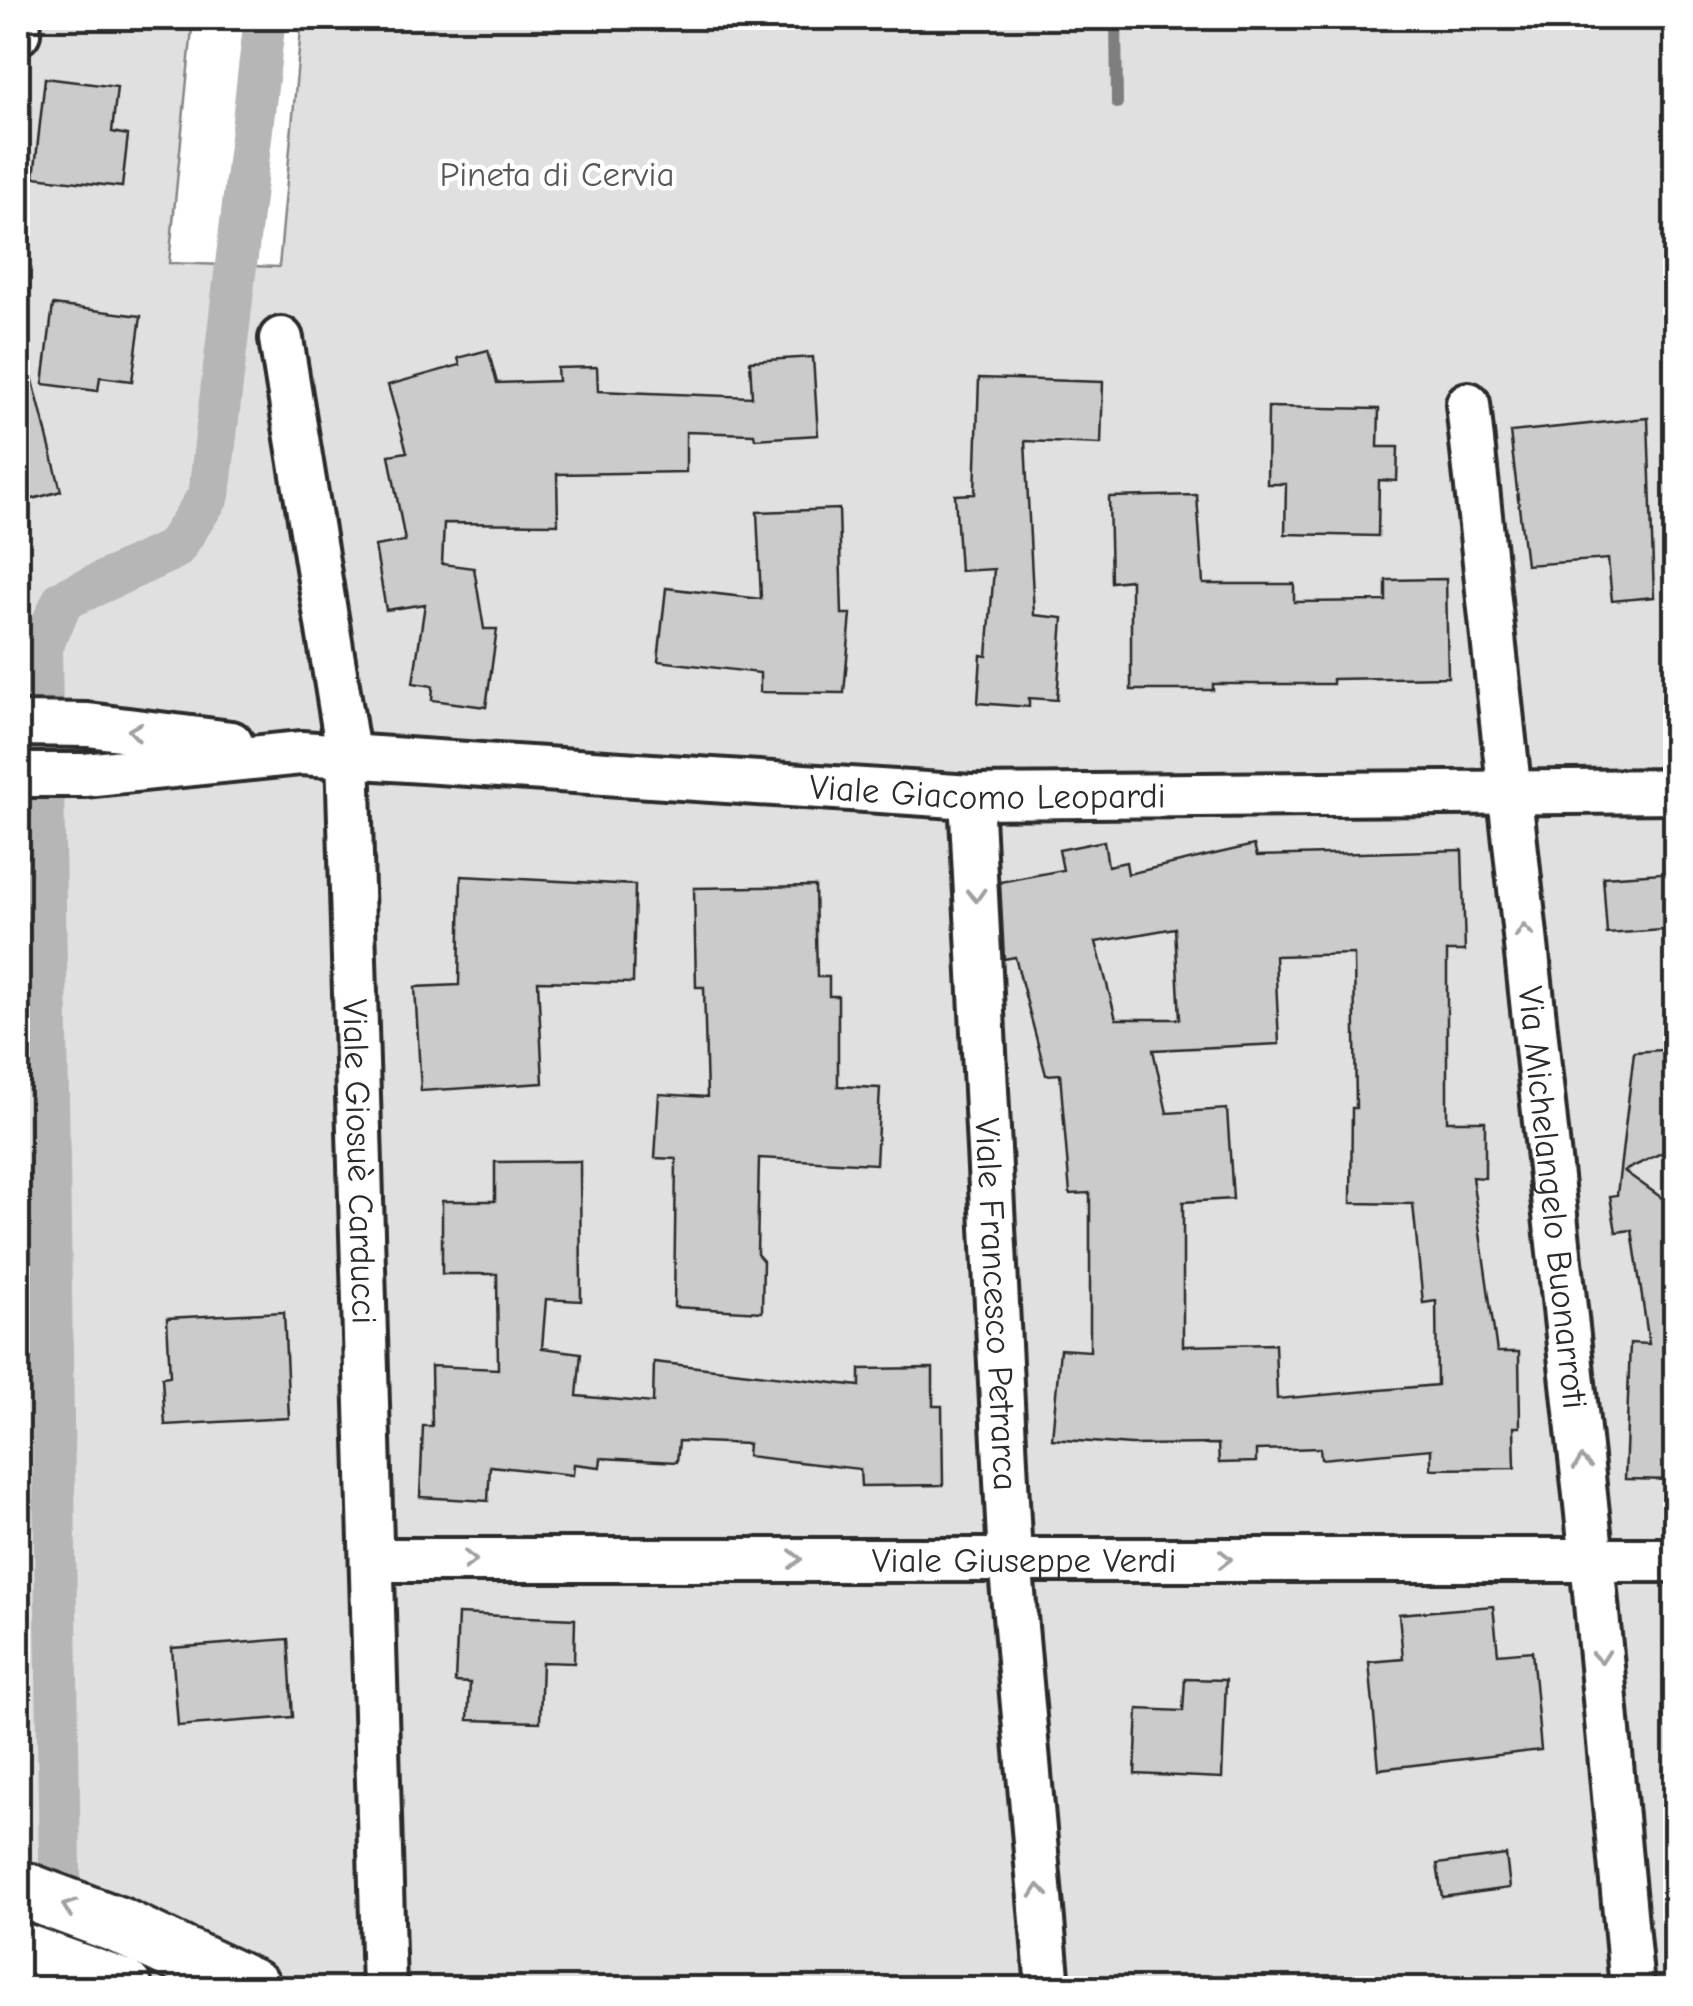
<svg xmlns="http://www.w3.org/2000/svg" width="1693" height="2006" font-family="'Comic Neue',sans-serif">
  <rect width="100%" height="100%" fill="#fff"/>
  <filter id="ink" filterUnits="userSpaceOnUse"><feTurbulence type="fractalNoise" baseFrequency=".01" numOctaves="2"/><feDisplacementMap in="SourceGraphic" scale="20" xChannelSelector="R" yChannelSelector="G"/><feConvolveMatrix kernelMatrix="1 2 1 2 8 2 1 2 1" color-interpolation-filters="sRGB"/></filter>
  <g filter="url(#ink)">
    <path fill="#e0e0e0" stroke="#868686" stroke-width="2.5" d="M 18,18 L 193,18 L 169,263 L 279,267 L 302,18 L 1675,18 L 1675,1988 L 18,1988 Z"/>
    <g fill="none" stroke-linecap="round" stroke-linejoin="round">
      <path stroke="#7e7e7e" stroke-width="12" d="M 1116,18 L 1117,103"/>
      <path stroke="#b6b6b6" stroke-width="42" d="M 61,1932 L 41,648 L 63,600 L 174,549 L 209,495 L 265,18"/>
    </g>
    <g fill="#cbcbcb" stroke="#2b2b2b" stroke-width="2.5" fill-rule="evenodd">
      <path d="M 45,78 L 117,87 L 112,132 L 128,135 L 122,187 L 34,177 Z"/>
      <path d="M 53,305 L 141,316 L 132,381 L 100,377 L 98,391 L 43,384 Z"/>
      <path d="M 488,350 L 497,383 L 558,381 L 557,368 L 597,367 L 598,391 L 752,397 L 750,361 L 813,357 L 818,435 L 755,439 L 754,434 L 686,432 L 686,472 L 557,474 L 558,524 L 444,523 L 442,564 L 474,568 L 484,629 L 497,629 L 486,707 L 432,700 L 433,686 L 413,683 L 425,604 L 386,610 L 375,546 L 405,541 L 389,455 L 407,452 L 388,385 L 460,365 L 458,358 Z"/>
      <path d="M 29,365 L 61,491 L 18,503 L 18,366 Z"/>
      <path d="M 979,378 L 1103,382 L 1101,444 L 1025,441 L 1034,615 L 1063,618 L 1057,700 L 1029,698 L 1029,707 L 978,703 L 981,655 L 987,656 L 994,569 L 960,571 L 955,495 L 975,494 Z"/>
      <path d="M 1268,407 L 1379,409 L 1378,447 L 1398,447 L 1397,481 L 1379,480 L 1378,536 L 1285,534 L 1286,484 L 1267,484 Z"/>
      <path d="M 1648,418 L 1654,597 L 1612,601 L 1608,559 L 1526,565 L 1510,432 Z"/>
      <path d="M 1197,495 L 1203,584 L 1294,584 L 1294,602 L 1386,601 L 1386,580 L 1446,579 L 1448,677 L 1333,679 L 1333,684 L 1213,684 L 1213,690 L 1131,690 L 1131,580 L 1111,582 L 1109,497 Z"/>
      <path d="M 839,509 L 842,614 L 851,614 L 844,693 L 760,692 L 760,673 L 658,661 L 666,588 L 761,599 L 757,512 Z"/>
      <path d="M 1104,841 L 1108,866 L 1126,862 L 1128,874 L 1254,845 L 1257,856 L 1462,850 L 1465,951 L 1447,951 L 1447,1121 L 1485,1121 L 1485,1178 L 1472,1177 L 1497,1352 L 1519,1352 L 1520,1427 L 1514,1427 L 1515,1468 L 1431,1469 L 1431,1449 L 1321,1459 L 1320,1448 L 1256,1450 L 1256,1462 L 1219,1463 L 1218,1444 L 1131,1445 L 1052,1439 L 1060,1349 L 1090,1351 L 1090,1193 L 1070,1194 L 1060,1074 L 1046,1075 L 1015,957 L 1004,959 L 1000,882 L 1063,870 L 1059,850 ZM 1175,928 L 1180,1019 L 1116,1019 L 1096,942 ZM 1354,954 L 1356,1108 L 1352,1108 L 1351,1203 L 1413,1204 L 1423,1303 L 1436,1301 L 1437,1385 L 1277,1399 L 1275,1344 L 1183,1346 L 1183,1202 L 1233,1199 L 1227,1109 L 1167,1113 L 1153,1050 L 1279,1044 L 1275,956 Z"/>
      <path d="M 1676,872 L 1676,929 L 1607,934 L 1603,877 Z"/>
      <path d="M 461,876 L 635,885 L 633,983 L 538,981 L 543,1083 L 421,1091 L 415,987 L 459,985 Z"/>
      <path d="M 815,886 L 817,977 L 829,977 L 829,996 L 838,996 L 838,1086 L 880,1088 L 876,1164 L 759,1158 L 757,1254 L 763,1261 L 762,1312 L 674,1307 L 676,1159 L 655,1158 L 659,1094 L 707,1097 L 704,987 L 696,987 L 694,888 Z"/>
      <path d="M 1676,1049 L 1676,1146 L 1624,1171 L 1676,1208 L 1676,1480 L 1625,1479 L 1630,1343 L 1649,1344 L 1632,1230 L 1616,1232 L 1610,1196 L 1617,1195 L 1634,1052 Z"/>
      <path d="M 580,1161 L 581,1301 L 546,1299 L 542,1348 L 581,1353 L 577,1396 L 653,1403 L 654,1362 L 860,1386 L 860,1369 L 933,1368 L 933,1406 L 942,1406 L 943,1485 L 861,1486 L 860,1469 L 747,1456 L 748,1444 L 679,1441 L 677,1462 L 601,1458 L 600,1467 L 574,1464 L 573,1475 L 490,1466 L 488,1501 L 420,1497 L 423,1426 L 432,1426 L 431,1366 L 498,1369 L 497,1274 L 442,1274 L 442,1201 L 495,1201 L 495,1162 Z"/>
      <path d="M 284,1312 L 289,1418 L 165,1425 L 162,1377 L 170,1376 L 167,1318 Z"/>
      <path d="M 1493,1606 L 1498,1654 L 1532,1651 L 1541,1750 L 1379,1769 L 1369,1662 L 1403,1659 L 1399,1614 Z"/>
      <path d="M 458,1614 L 575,1619 L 574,1663 L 542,1662 L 540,1722 L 468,1720 L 470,1683 L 455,1682 Z"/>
      <path d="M 288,1639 L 293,1717 L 178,1726 L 172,1648 Z"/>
      <path d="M 1185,1679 L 1226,1680 L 1222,1778 L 1135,1774 L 1138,1709 L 1183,1711 Z"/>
      <path d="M 1506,1855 L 1510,1888 L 1442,1897 L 1437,1864 Z"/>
    </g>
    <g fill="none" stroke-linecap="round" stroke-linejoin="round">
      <g stroke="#2b2b2b" stroke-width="50">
        <g id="street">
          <path d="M 18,33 L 19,18"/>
          <path id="s1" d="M 281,339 L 348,753 L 384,1988"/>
          <path id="s2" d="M 1468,404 L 1592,1560 L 1632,1988"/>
          <path d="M 18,724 L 88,725 L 231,743"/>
          <path id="s3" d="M 18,775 L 85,775 L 301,753 L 971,797 L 1676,791"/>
          <path id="s4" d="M 971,797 L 1010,1559 L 1048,1988"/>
          <path id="s5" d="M 372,1560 L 1676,1560"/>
        </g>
      </g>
      <g stroke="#2b2b2b" stroke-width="62">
        <g id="secondary">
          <path d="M 18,1888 L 120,1926 L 253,1988"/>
          <path d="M 18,1950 L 124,1988"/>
        </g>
      </g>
      <use href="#street" stroke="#fff" stroke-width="42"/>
      <use href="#secondary" stroke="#fff" stroke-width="55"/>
    </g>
    <defs><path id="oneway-chevron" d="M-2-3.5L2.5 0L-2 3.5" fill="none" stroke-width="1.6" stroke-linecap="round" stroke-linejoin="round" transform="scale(2.5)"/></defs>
    <g stroke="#a0a0a0">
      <use href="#oneway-chevron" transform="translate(135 731) rotate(-172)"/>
      <use href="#oneway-chevron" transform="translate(976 895) rotate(87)"/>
      <use href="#oneway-chevron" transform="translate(1524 931) rotate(-96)"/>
      <use href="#oneway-chevron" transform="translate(1582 1463) rotate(-96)"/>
      <use href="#oneway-chevron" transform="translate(795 1559)"/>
      <use href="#oneway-chevron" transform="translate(1225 1559)"/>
      <use href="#oneway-chevron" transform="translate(470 1560)"/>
      <use href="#oneway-chevron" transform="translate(1601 1657) rotate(85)"/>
      <use href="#oneway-chevron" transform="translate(1039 1891) rotate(-95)"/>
      <use href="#oneway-chevron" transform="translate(69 1907) rotate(-160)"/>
    </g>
  </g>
  <g text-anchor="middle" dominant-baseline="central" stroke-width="9" stroke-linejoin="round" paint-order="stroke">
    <g font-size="35" fill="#585858" stroke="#fff">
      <text x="557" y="174">Pineta di Cervia</text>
    </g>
    <g font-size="35" fill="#2b2b2b" stroke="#fff">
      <text stroke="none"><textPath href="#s3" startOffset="972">Viale Giacomo Leopardi</textPath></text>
      <text stroke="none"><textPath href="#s1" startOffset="828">Viale Giosuè Carducci</textPath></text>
      <text stroke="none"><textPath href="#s2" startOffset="798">Via Michelangelo Buonarroti</textPath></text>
      <text stroke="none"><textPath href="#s4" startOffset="508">Viale Francesco Petrarca</textPath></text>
      <text stroke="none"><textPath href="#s5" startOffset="652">Viale Giuseppe Verdi</textPath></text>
    </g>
  </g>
  <rect width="1693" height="2006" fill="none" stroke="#fff" stroke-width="60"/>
  <rect x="30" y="30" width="1633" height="1946" fill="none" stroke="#2b2b2b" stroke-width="4" filter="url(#ink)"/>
</svg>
